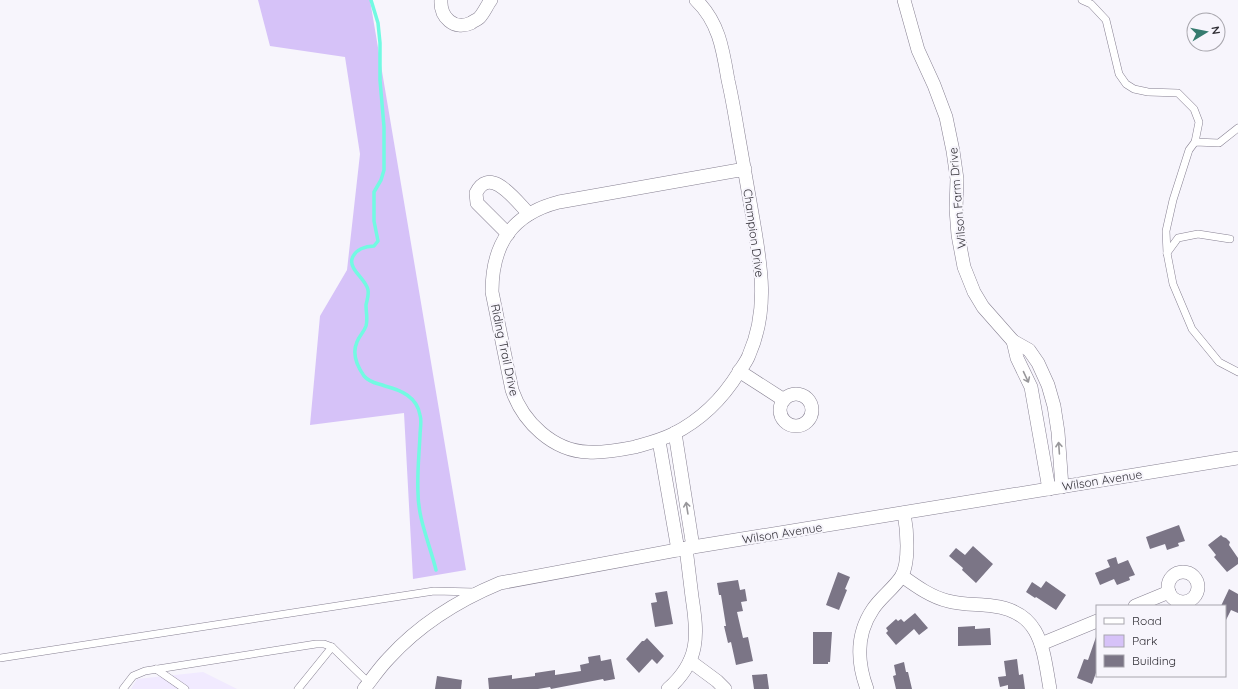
<svg xmlns="http://www.w3.org/2000/svg" width="1238" height="689" font-family="Quicksand,sans-serif">
  <rect width="100%" height="100%" fill="#f7f5fc"/>
  <path fill="#f1eaff" d="M 203,672 L 237,689 L 131,689 L 137,679 Z"/>
  <path fill="#d6c2f8" d="M 258,0 L 370,0 L 466,570 L 413,579 L 404,413 L 310,425 L 320,316 L 347,270 L 360,154 L 345,57 L 270,46 Z"/>
  <g fill="none" stroke-linecap="round" stroke-linejoin="round">
    <path stroke="#72fae2" stroke-width="3.5" d="M 371,0 L 378,23 L 380,43 L 380,80 L 384,127 L 384,170 L 381,180 L 374,192 L 374,221 L 378,241 L 374,246 C 366,246 355,249 352,259 C 349,270 366,279 368,290 C 369,295 367,300 366,305 C 366,313 368,319 366,326 C 364,332 359,336 357,342 C 352,353 357,366 364,376 C 370,383 377,383 385,386 C 401,390 417,397 420,415 C 422,421 420,429 420,436 C 419,455 417,474 418,493 C 418,519 430,545 436,570"/>
  </g>
  <g fill="#7b7586">
    <path d="M 1179,525 L 1185,541 L 1178,543 L 1179,546 L 1167,550 L 1165,544 L 1150,549 L 1146,537 Z"/>
    <path d="M 1221,535 L 1223,537 L 1226,538 L 1230,542 L 1229,545 L 1238,558 L 1238,564 L 1227,572 L 1214,557 L 1216,555 L 1208,545 Z"/>
    <path d="M 973,546 L 993,564 L 976,583 L 962,570 L 963,568 L 949,556 L 956,548 L 965,555 Z"/>
    <path d="M 1116,557 L 1118,564 L 1128,560 L 1135,575 L 1129,577 L 1130,580 L 1117,585 L 1114,579 L 1100,585 L 1095,573 L 1110,567 L 1107,560 Z"/>
    <path d="M 838,572 L 850,577 L 845,589 L 847,590 L 839,610 L 826,605 Z"/>
    <path d="M 738,580 L 740,590 L 745,589 L 747,601 L 741,602 L 743,611 L 737,612 L 743,638 L 748,637 L 753,661 L 736,665 L 731,642 L 728,643 L 724,626 L 726,626 L 721,595 L 719,595 L 717,583 Z"/>
    <path d="M 1046,581 L 1066,595 L 1056,610 L 1036,597 L 1035,598 L 1026,592 L 1032,582 L 1041,588 Z"/>
    <path d="M 1229,589 L 1238,594 L 1238,613 L 1231,610 L 1225,622 L 1225,606 L 1221,606 Z"/>
    <path d="M 667,591 L 673,624 L 655,627 L 651,603 L 657,602 L 655,593 Z"/>
    <path d="M 915,613 L 928,628 L 919,635 L 914,629 L 896,645 L 886,633 L 888,631 L 886,628 L 896,619 L 898,621 L 901,619 L 904,622 Z"/>
    <path d="M 975,626 L 975,629 L 990,628 L 991,645 L 958,646 L 958,627 Z"/>
    <path d="M 813,632 L 832,632 L 830,662 L 828,662 L 828,664 L 813,664 Z"/>
    <path d="M 1096,637 L 1097,670 L 1092,684 L 1077,678 L 1084,659 L 1088,660 Z"/>
    <path d="M 647,638 L 664,656 L 657,664 L 652,659 L 639,673 L 626,659 L 642,641 L 644,641 Z"/>
    <path d="M 600,655 L 601,661 L 611,659 L 615,679 L 604,681 L 603,679 L 551,689 L 550,687 L 538,689 L 489,689 L 488,678 L 512,675 L 512,679 L 535,676 L 535,673 L 555,670 L 555,675 L 581,671 L 580,665 L 589,663 L 588,657 Z"/>
    <path d="M 1017,659 L 1019,675 L 1023,674 L 1025,689 L 1008,689 L 1008,685 L 1000,687 L 998,677 L 1006,676 L 1004,661 Z"/>
    <path d="M 904,662 L 906,672 L 908,672 L 912,689 L 896,689 L 893,676 L 896,675 L 894,665 Z"/>
    <path d="M 767,674 L 769,689 L 754,689 L 752,675 Z"/>
    <path d="M 437,676 L 462,680 L 461,689 L 435,689 Z"/>
  </g>
  <g fill="none" stroke-linecap="round" stroke-linejoin="round">
    <g stroke="#878192" stroke-width="8">
      <g id="service">
        <path d="M 1082,0 L 1091,4 L 1106,20 L 1119,74 L 1126,84 L 1134,89 L 1148,92 L 1178,93 L 1194,109 L 1199,122 L 1195,142"/>
        <path d="M 1238,128 L 1219,143 L 1195,142 L 1189,150 L 1173,200 L 1166,231 L 1167,253 L 1173,284 L 1192,329 L 1219,362 L 1238,372"/>
        <path d="M 1167,253 L 1178,238 L 1198,234 L 1230,239"/>
        <path d="M 0,658 L 434,591 L 475,592"/>
        <path d="M 156,669 L 185,689"/>
        <path d="M 123,689 L 133,676 L 145,671 L 316,644 L 324,644 L 332,647 L 369,683"/>
        <path d="M 298,689 L 332,647"/>
      </g>
    </g>
    <g stroke="#878192" stroke-width="14">
      <g id="minor">
        <path d="M 441,0 C 440,17 454,31 471,23 C 473,21 477,20 479,18 C 484,13 487,5 491,0"/>
        <path d="M 696,0 C 719,22 723,50 728,80 C 732,97 735,115 738,133 C 743,161 748,190 753,219 C 761,265 769,310 749,355 C 747,361 742,367 739,372 C 723,398 701,420 673,434 C 661,440 649,443 635,447 C 620,450 604,453 588,452 C 553,451 523,422 512,390 L 492,292 C 492,244 512,214 559,202 L 745,169"/>
        <path d="M 904,0 L 918,50 L 934,85 L 946,117 L 953,151 L 957,179 L 956,209 L 958,235 L 964,267 L 974,292 L 983,307 L 1013,341 L 1029,350 L 1038,363 L 1048,385 L 1054,406 L 1058,432 L 1062,487"/>
        <path d="M 508,234 L 477,203 L 476,193 C 490,164 517,202 529,214"/>
        <path d="M 1013,341 L 1017,358 L 1031,387 L 1049,489"/>
        <path d="M 739,371 L 784,400"/>
        <circle cx="796" cy="410" r="16"/>
        <path d="M 675,433 L 693,547"/>
        <path d="M 659,441 L 678,550"/>
        <circle cx="1183" cy="587" r="15"/>
        <path d="M 902,576 C 916,586 931,597 948,601 C 962,605 978,604 993,606 C 1042,612 1043,650 1050,689"/>
        <path d="M 1135,606 L 1169,592"/>
        <path d="M 1041,644 L 1097,621"/>
        <path d="M 690,661 L 717,681 L 725,689"/>
        <path d="M 364,689 C 372,679 380,667 389,658 C 419,625 459,600 500,583 L 693,547 L 1238,458"/>
        <path d="M 668,689 C 700,661 698,635 692,597 C 690,581 688,564 686,548"/>
        <path d="M 867,689 C 857,662 856,634 873,609 C 881,597 893,589 901,577 C 910,563 907,529 904,513"/>
      </g>
    </g>
    <use href="#service" stroke="#fff" stroke-width="7"/>
    <use href="#minor" stroke="#fff" stroke-width="13"/>
  </g>
  <defs><path id="oneway-shaft" d="M-6 0H5M1.5-3L5.5 0L1.5 3" fill="none" stroke-width="1.6" stroke-linecap="round" stroke-linejoin="round"/></defs>
  <g stroke="#98979a">
    <use href="#oneway-shaft" transform="translate(1026 377) rotate(65)"/>
    <use href="#oneway-shaft" transform="translate(1059 448) rotate(-94)"/>
    <use href="#oneway-shaft" transform="translate(687 508) rotate(-99)"/>
  </g>
  <g text-anchor="middle" dominant-baseline="central" stroke-width="4" stroke-linejoin="round" paint-order="stroke">
    <g font-size="12" fill="#312f36" stroke="#f7f5fc">
      <text transform="translate(957 198) rotate(-95)">Wilson Farm Drive</text>
      <text transform="translate(754 233) rotate(82)">Champion Drive</text>
      <text transform="translate(505 350) rotate(78)">Riding Trail Drive</text>
      <text transform="translate(1102 480) rotate(-9)">Wilson Avenue</text>
      <text transform="translate(782 533) rotate(-9)">Wilson Avenue</text>
    </g>
  </g>
  <rect x="1096" y="605" width="130" height="72" fill="#f7f5fc" stroke="#a8a6ad"/>
  <rect x="1104" y="618" width="20" height="6" fill="#ffffff" stroke="#a8a6ad"/>
  <text x="1132" y="625" font-size="12" fill="#312f36">Road</text>
  <rect x="1104" y="635" width="20" height="12" fill="#d6c2f8" stroke="#a8a6ad"/>
  <text x="1132" y="645" font-size="12" fill="#312f36">Park</text>
  <rect x="1104" y="655" width="20" height="12" fill="#7b7586" stroke="#a8a6ad"/>
  <text x="1132" y="665" font-size="12" fill="#312f36">Building</text>
  <g transform="translate(1206 32) rotate(80)"><circle r="19" fill="#f7f5fc" stroke="#a8a6ad"/>
  <path d="M0-3L7 15L0 10L-7 15Z" fill="#367b6f"/>
  <text y="-6" font-size="11" font-weight="bold" text-anchor="middle" fill="#312f36">N</text>
  </g>
</svg>
